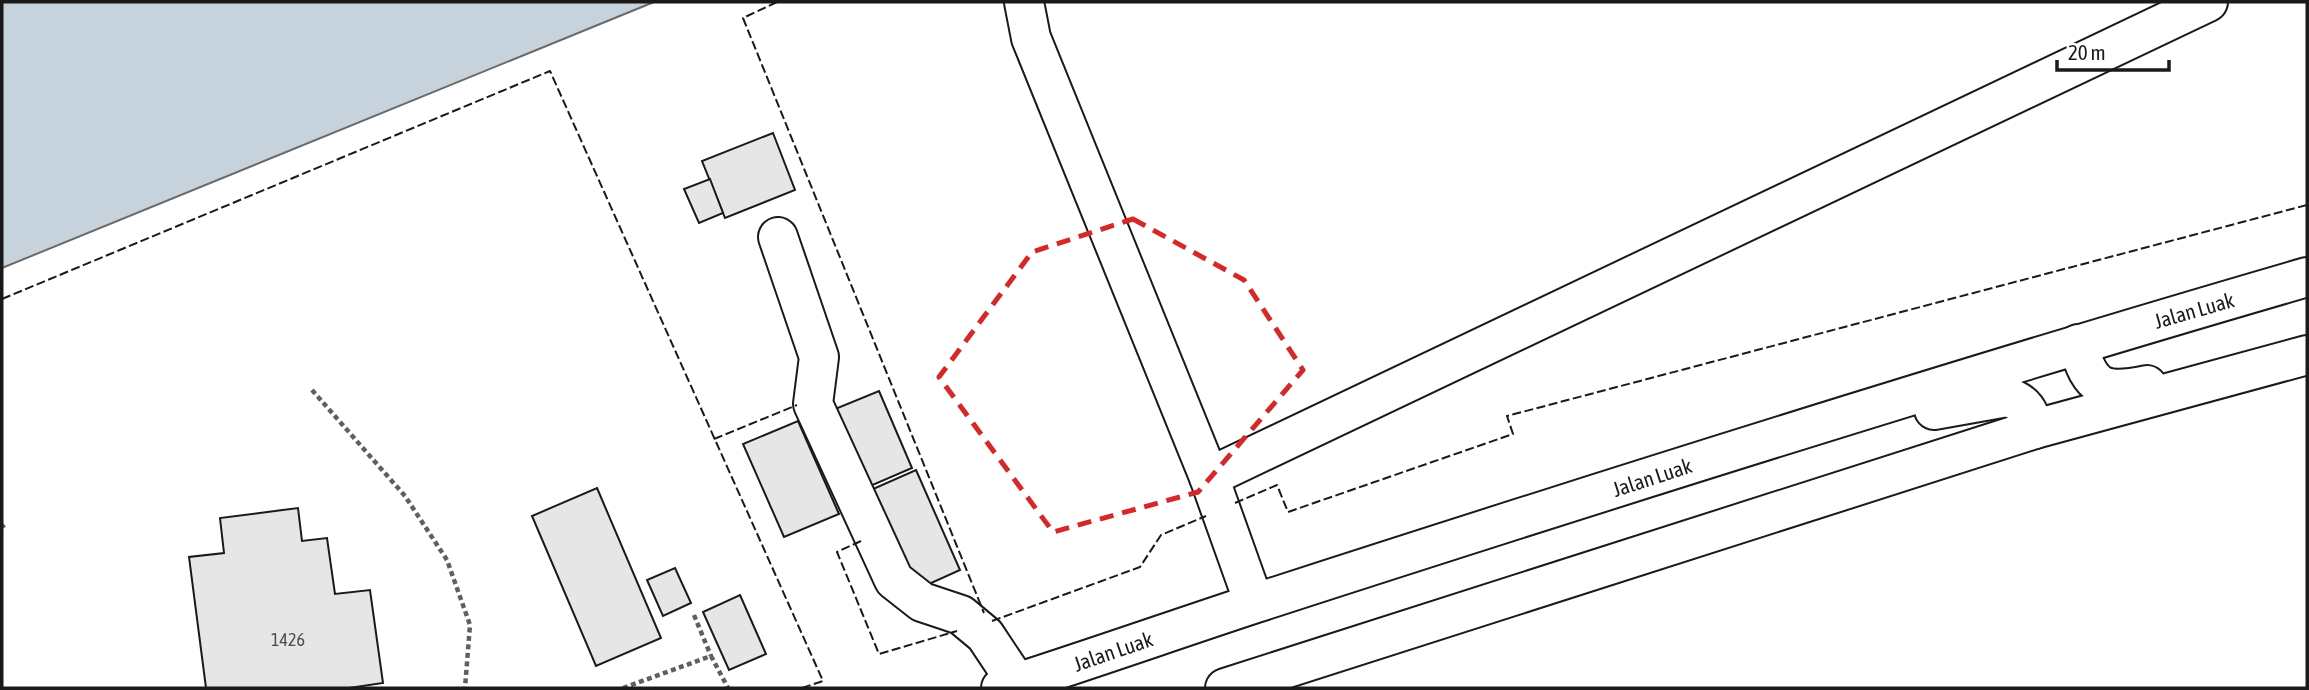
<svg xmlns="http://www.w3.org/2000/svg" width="2309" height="690" font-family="'Asap Condensed',sans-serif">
  <rect width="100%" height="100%" fill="#fff"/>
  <path fill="#c6d2dc" stroke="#6a6a6a" stroke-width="2" d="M 2,2 L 654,2 L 2,268 Z"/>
  <g fill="#e6e6e6" stroke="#1a1a1a" stroke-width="2">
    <path d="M 773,133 L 795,190 L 725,218 L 702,161 Z"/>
    <path d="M 710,179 L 723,213 L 699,223 L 684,189 Z"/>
    <path d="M 879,391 L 912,468 L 861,490 L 835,409 Z"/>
    <path d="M 798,421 L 839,514 L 784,537 L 743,444 Z"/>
    <path d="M 916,470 L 960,570 L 918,589 L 873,489 Z"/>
    <path d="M 597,488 L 661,638 L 596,666 L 532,516 Z"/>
    <path d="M 298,508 L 302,541 L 327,538 L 335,594 L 370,590 L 383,683 L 349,688 L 206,688 L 189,557 L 224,553 L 220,518 Z"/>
    <path d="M 675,568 L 691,603 L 663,616 L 647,580 Z"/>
    <path d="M 740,595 L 766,654 L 729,670 L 703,612 Z"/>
  </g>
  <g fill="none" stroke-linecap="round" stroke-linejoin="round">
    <g stroke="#1a1a1a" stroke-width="42">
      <g id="minor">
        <path d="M 1024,2 L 1031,38 L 1209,477 L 1254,603"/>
        <path d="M 778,237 L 819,357 L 813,404 L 894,580 L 922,602 L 961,615 L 985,635 L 1017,683"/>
        <path d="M 1209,477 L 2208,2"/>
      </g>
    </g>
    <g stroke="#1a1a1a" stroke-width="42">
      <g id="major">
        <path d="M 2078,344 C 2090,389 2103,394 2147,385"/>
        <path d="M 1934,410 L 2007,397 C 2025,402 2029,412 2035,429"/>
        <path d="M 1001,688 C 1086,661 1171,631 1256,603 C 1605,490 1955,379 2307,277"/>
        <path d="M 1225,688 L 2035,429 L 2307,355"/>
      </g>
    </g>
    <g stroke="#5f5f5f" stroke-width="4.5" stroke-dasharray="5 3.5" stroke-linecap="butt">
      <path d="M 312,390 L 405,496 L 447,560 L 470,625 L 465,688"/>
      <path d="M 2,525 L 4,528"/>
      <path d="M 694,615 L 711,656"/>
      <path d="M 623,688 L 711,656 L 728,688"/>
    </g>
    <use href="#minor" stroke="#fff" stroke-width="38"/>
    <use href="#major" stroke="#fff" stroke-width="38"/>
    <g stroke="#1a1a1a" stroke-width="2" stroke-dasharray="9 3.5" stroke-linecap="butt">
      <path d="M 777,2 L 743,18 L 984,613"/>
      <path d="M 2,299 L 550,71 L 823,681 L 802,688"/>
      <path d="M 714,439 L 797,405"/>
      <path d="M 1235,503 L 1277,485 L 1288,512 L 1513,434 L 1507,416 L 2307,205"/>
      <path d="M 861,541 L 837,552 L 879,654 L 957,631"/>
      <path d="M 992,621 L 1140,567 L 1161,535 L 1206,516"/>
    </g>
  </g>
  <path fill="none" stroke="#d62828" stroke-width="5" stroke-dasharray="14 9" stroke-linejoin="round" d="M 1133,219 L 1244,280 L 1303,370 L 1198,492 L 1053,532 L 939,377 L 1032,252 Z"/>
  <g text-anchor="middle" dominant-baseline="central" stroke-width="5" stroke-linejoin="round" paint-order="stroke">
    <g font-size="18" fill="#4d4d4d">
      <text x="288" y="639">1426</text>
    </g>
    <g font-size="21" fill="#1a1a1a" stroke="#fff">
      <text transform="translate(2194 310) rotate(-16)">Jalan Luak</text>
      <text transform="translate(1652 477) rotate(-18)">Jalan Luak</text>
      <text transform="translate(1113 651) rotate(-19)">Jalan Luak</text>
    </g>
  </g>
  <rect width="2309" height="690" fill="none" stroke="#1a1a1a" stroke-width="7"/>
  <path d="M2057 60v10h112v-10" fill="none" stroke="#1a1a1a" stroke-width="3.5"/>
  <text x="2068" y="60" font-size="21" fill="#1a1a1a" stroke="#ffffff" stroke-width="5" paint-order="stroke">20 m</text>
</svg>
